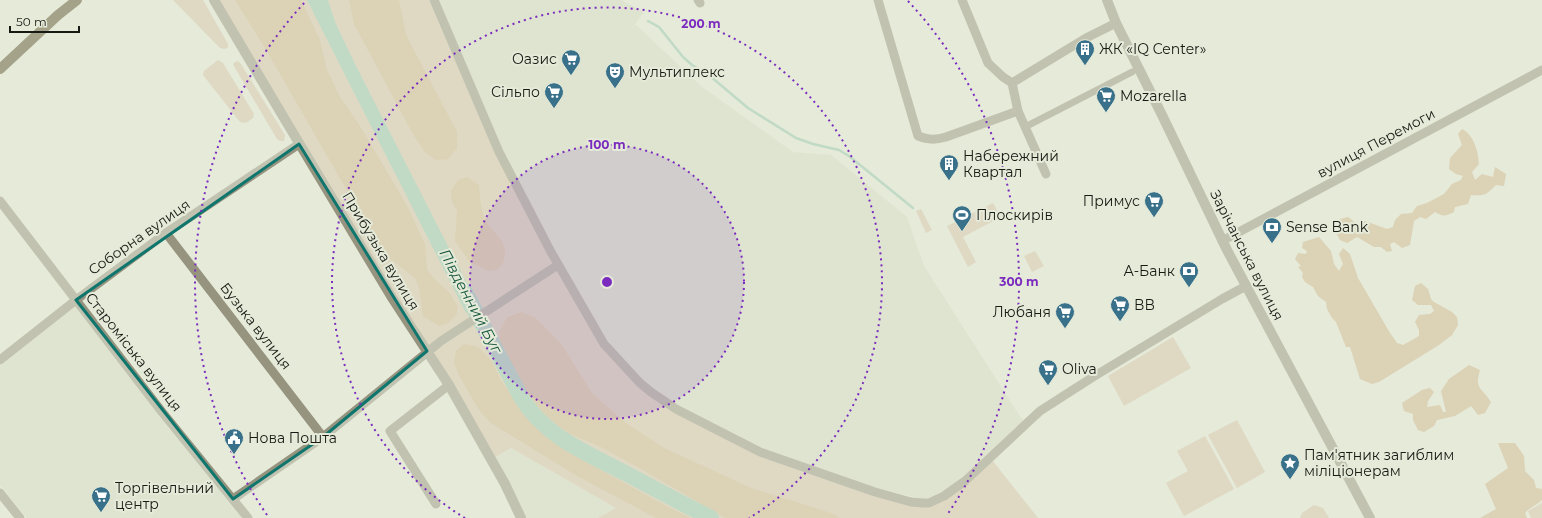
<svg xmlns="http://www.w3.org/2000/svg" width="1542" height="518" font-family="Montserrat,sans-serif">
  <rect width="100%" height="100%" fill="#e5ead9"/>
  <g fill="#d7dec6">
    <path d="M 438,0 L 621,0 L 644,12 L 635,24 L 702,87 L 793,152 L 831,155 L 907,217 L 924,266 L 1023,421 L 951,487 L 934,497 L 923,499 L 876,488 L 761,449 L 678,405 L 642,380 L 607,341 L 562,263 L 502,150 Z"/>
    <path d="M 75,306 L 244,518 L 27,518 L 0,485 L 0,366 Z"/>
    <path d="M 511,448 L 616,508 L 598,518 L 526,518 L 494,458 Z"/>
  </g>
  <g fill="#d7c5aa">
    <path d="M 173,0 L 203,0 L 228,44 L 228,48 L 224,49 L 220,48 Z"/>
    <path d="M 218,0 L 429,0 L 495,153 L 553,264 L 458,325 L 428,346 L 394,294 Z"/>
    <path d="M 218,60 L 223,63 L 254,114 L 253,118 L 246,123 L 240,122 L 203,75 L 204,71 Z"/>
    <path d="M 238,61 L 241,64 L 285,135 L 284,141 L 280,141 L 277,139 L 235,68 L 233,64 L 235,62 Z"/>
    <path d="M 993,203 L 1001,217 L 963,237 L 976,262 L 968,267 L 947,226 Z"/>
    <path d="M 921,209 L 932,230 L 926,233 L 916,211 Z"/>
    <path d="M 1035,251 L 1044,266 L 1032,272 L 1024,256 Z"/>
    <path d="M 557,271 L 601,346 L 674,412 L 758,456 L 874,496 L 937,504 L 956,493 L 992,460 L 1038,518 L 598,518 L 616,508 L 511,448 L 494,458 L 432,352 Z"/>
    <path d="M 1173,337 L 1191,368 L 1124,406 L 1108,376 Z"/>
    <path d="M 1237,420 L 1265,472 L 1237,488 L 1208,435 Z"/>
    <path d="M 1205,436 L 1234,489 L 1184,516 L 1166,483 L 1188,471 L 1177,451 Z"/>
    <path d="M 1542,503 L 1542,518 L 1531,518 L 1528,511 Z"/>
    <path d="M 1314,505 L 1323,508 L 1329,518 L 1300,518 L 1302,513 Z"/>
  </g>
  <g fill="#d1b58b">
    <path d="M 235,0 L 301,0 L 320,40 L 327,70 L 340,97 L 360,126 L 406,204 L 425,244 L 427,269 L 434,279 L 448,291 L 457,305 L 457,314 L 448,323 L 439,326 L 423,316 L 419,287 L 415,278 L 383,253 L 265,48 Z"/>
    <path d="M 349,0 L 399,0 L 406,35 L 457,132 L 457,148 L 448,159 L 436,160 L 425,152 L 414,136 L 354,24 Z"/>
    <path d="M 1462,129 C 1474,135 1478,151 1479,164 L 1472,172 L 1475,180 L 1482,174 L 1493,177 L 1495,167 L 1506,174 L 1504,186 L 1496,185 C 1486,195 1485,196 1471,195 L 1468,204 L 1455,207 L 1454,212 C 1446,216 1443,217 1435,212 L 1426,219 L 1420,217 L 1414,221 L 1410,245 L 1402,248 L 1394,242 L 1390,244 L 1392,251 L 1387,252 L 1381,247 L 1374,247 L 1357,237 L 1347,243 L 1340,240 L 1333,227 L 1336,220 L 1348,217 L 1357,224 L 1365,221 L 1387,229 L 1393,227 L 1395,220 L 1401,214 L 1412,213 L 1417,206 L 1427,203 L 1444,194 L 1452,184 L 1461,180 L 1463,176 L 1456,174 L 1449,169 L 1450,158 L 1462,145 L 1458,134 Z"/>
    <path d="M 467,177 L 479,185 C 480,197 480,208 485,219 C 491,232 506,238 505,254 C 504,262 503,264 497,270 L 488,271 L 469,261 L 455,241 L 457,211 L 452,202 L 451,191 L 458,180 Z"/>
    <path d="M 1319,237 L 1331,251 L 1334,264 L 1339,271 L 1343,264 L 1339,254 L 1343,248 L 1350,254 L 1358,278 L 1390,333 L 1397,343 L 1403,345 L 1419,336 L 1419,330 L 1415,322 L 1419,315 L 1430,314 L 1434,311 L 1431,305 L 1418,305 L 1412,300 L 1415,286 L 1421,283 L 1428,289 L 1431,299 L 1434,302 L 1452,312 L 1457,317 L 1458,325 L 1452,335 L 1439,345 L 1379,382 L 1372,384 L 1360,379 L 1350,347 L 1346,347 L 1336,322 L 1332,318 L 1327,309 L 1326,302 L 1318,296 L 1313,287 L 1305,282 L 1302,277 L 1303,273 L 1298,267 L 1301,266 L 1295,259 L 1298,253 L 1306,254 L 1307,251 L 1302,248 L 1303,242 Z"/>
    <path d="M 521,312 L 536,318 L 562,345 L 592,393 L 626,423 L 664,448 L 751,488 L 831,513 L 840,518 L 725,518 L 645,471 L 601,447 L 570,434 L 547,418 L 532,401 L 514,371 L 500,343 L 499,332 L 507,317 Z"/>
    <path d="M 464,344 L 478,347 L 492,361 L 500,379 L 520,407 L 545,434 L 568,452 L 670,508 L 691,518 L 656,518 L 577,476 L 491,423 L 479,410 L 460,377 L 454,363 L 456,351 Z"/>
    <path d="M 1469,365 L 1480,370 C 1474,390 1482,387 1491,402 L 1485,413 L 1478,415 L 1471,406 L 1455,416 L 1437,420 L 1434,426 L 1424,432 L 1418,430 L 1413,420 L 1413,414 L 1404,411 L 1402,403 L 1422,390 L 1430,388 L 1434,392 L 1428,401 L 1427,407 L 1440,405 L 1443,412 L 1446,412 L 1441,391 L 1449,379 Z"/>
    <path d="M 1498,443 L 1515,443 L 1524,456 L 1525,471 L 1534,480 L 1536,488 L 1542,489 L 1542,500 C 1537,505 1530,507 1525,513 L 1527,518 L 1480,518 L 1496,509 L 1485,484 L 1508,468 Z"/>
  </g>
  <path fill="#93c8af" d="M 307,0 L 328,0 L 335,22 L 355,64 L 478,305 L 466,313 Z"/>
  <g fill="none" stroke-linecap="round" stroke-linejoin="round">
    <path stroke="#93c8af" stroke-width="2.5" d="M 648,21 L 659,27 L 683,57 L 692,65 L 710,76 L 748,108 L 796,138 L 813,144 L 839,150 L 849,156 L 913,208"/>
    <path stroke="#93c8af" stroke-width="16" d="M 464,290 L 521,397 C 545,437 587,453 627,474 C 655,489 683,504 711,518"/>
    <path stroke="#96937f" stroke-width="7" d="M 1025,127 L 1132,72"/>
    <g stroke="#96937f" stroke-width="9">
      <path d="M 434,0 L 499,152 L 551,252 L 604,344 L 640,383 L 651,392 L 676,409 L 760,452 L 875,492 L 911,502 L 923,503 L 929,503 L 944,496 L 965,481 L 1040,411 L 1093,377 L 1222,299 L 1246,286"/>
      <path d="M 698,0 L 700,3"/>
      <path d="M 878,0 L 918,136 C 929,140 935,140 946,137 L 1018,111 L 1012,83 L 1086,38 L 1116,23"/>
      <path d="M 962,0 L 988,63 L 1003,77 L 1012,83"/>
      <path d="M 1018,111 L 1046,174"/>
      <path d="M 0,201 L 162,412 L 248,518"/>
      <path d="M 166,233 L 323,437"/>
      <path d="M 1222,241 L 1542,70"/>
      <path d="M 0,360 L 76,300 L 166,233 L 299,144"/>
      <path d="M 0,493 L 20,518"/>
      <path d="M 233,499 L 323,437 L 441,341 L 558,265"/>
      <path d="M 436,504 L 390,431 L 449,385"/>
    </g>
    <g stroke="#96937f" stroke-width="10">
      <path d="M 214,0 L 290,128 L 391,296 L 449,385 L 505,484 L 521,518"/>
      <path d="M 1107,0 L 1116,23 L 1162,115 L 1227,250 L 1370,518"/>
    </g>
    <path stroke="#554f2a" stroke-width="10" d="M 0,69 L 58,15 L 77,0"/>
  </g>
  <path d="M0 0H1542V518H0ZM 299,144 L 427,351 L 323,437 L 233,499 L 76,300 Z" fill="#e5ead9" fill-opacity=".55" fill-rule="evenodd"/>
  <path fill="none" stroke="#0f766e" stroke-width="3" stroke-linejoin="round" d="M 299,144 L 427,351 L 323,437 L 233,499 L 76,300 Z"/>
  <circle cx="607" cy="282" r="137" fill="#7b2cbf" fill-opacity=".12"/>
  <g fill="none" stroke="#7b2cbf" stroke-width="2" stroke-dasharray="2 4">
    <circle cx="607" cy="282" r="137"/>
    <path d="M465 518A275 275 0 1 1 749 518"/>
    <path d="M267 515A412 412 0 0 1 306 1M908 1A412 412 0 0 1 947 515"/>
  </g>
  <defs>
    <g id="building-pin" transform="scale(1)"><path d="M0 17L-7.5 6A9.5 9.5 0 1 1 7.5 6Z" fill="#39718b" stroke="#e5ead9"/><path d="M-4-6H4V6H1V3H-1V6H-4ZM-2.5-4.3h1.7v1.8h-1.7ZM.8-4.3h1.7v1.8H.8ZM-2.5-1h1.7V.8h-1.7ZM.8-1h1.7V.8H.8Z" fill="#fff"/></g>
    <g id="supermarket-pin" transform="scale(1)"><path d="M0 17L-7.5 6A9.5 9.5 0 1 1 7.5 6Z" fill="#39718b" stroke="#e5ead9"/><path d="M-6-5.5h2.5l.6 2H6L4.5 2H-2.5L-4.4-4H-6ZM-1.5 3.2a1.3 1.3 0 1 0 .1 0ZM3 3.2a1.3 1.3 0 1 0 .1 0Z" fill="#fff"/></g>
    <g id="theatre-pin" transform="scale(1)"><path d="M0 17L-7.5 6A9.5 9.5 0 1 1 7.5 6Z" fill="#39718b" stroke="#e5ead9"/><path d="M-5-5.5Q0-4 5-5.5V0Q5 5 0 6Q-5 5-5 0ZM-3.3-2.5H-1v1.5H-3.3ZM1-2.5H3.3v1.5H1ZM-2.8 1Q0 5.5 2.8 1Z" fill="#fff"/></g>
    <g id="stadium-pin" transform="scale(1)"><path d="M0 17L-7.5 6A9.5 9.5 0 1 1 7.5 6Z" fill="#39718b" stroke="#e5ead9"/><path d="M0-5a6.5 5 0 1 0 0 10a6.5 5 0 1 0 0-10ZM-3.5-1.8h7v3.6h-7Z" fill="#fff"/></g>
    <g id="bank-pin" transform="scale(1)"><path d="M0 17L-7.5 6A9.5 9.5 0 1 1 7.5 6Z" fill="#39718b" stroke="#e5ead9"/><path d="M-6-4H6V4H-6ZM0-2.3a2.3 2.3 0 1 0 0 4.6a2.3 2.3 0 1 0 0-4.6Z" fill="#fff"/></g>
    <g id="civic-pin" transform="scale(1)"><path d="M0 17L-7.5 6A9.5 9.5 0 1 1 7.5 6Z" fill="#39718b" stroke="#e5ead9"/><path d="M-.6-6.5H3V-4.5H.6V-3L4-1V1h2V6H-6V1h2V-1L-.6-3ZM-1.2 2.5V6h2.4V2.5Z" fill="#fff"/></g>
    <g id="sight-pin" transform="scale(1)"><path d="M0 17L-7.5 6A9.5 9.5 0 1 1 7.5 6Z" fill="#39718b" stroke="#e5ead9"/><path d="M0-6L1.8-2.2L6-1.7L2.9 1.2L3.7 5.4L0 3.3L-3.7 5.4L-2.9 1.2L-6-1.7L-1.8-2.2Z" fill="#fff"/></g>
  </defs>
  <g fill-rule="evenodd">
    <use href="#building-pin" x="1085" y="49"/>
    <use href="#supermarket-pin" x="571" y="59"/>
    <use href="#theatre-pin" x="615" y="72"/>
    <use href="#supermarket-pin" x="554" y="92"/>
    <use href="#supermarket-pin" x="1106" y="96"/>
    <use href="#building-pin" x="949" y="164"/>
    <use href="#supermarket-pin" x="1154" y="201"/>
    <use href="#stadium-pin" x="962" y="215"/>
    <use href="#bank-pin" x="1272" y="227"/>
    <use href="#bank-pin" x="1189" y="271"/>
    <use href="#supermarket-pin" x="1120" y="305"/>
    <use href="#supermarket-pin" x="1065" y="312"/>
    <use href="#supermarket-pin" x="1048" y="369"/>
    <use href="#civic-pin" x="234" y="438"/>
    <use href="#sight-pin" x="1290" y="463"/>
    <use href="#supermarket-pin" x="101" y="496"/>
  </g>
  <g text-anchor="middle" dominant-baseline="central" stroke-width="4" stroke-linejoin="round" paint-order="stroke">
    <g font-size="14" fill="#171913" stroke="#e5ead9" text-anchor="start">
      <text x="1099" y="49">ЖК «IQ Center»</text>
      <text x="557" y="59" text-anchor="end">Оазис</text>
      <text x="629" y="72">Мультиплекс</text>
      <text x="540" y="92" text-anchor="end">Сільпо</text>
      <text x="1120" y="96">Mozarella</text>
      <text x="963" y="156">Набережний<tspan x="963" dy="16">Квартал</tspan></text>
      <text x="1140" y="201" text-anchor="end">Примус</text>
      <text x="976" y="215">Плоскирів</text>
      <text x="1286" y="227">Sense Bank</text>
      <text x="1175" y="271" text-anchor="end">А-Банк</text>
      <text x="1134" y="305">ВВ</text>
      <text x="1051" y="312" text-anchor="end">Любаня</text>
      <text x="1062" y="369">Oliva</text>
      <text x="248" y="438">Нова Пошта</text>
      <text x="1304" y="455">Пам'ятник загиблим<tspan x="1304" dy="16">міліціонерам</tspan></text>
      <text x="115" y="488">Торгівельний<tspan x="115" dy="16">центр</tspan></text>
    </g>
    <g font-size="14" fill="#171913" stroke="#e5ead9">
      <text transform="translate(1376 143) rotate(-28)">вулиця Перемоги</text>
      <text transform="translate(139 237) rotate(-35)">Соборна вулиця</text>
      <text transform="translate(381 251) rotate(59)">Прибузька вулиця</text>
      <text transform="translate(1247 255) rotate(63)">Зарічанська вулиця</text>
      <text transform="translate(256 326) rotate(52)">Бузька вулиця</text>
      <text transform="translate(134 352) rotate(52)">Староміська вулиця</text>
    </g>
    <g font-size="15" font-style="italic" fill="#15573f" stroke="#e5ead9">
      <text transform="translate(471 301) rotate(62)">Південний Буг</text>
    </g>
  </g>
  <circle cx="607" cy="282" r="6" fill="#7b2cbf" stroke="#e5ead9" stroke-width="2"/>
  <g font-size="12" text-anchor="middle" font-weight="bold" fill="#7b2cbf" stroke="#e5ead9" stroke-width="4" stroke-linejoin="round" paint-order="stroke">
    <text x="701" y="28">200 m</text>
    <text x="607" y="149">100 m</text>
    <text x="1019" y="286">300 m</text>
  </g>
  <path d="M10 26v6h69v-6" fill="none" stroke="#171913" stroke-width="2"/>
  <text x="16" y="26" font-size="12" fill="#171913" stroke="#e5ead9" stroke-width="3" paint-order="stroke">50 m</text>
</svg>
